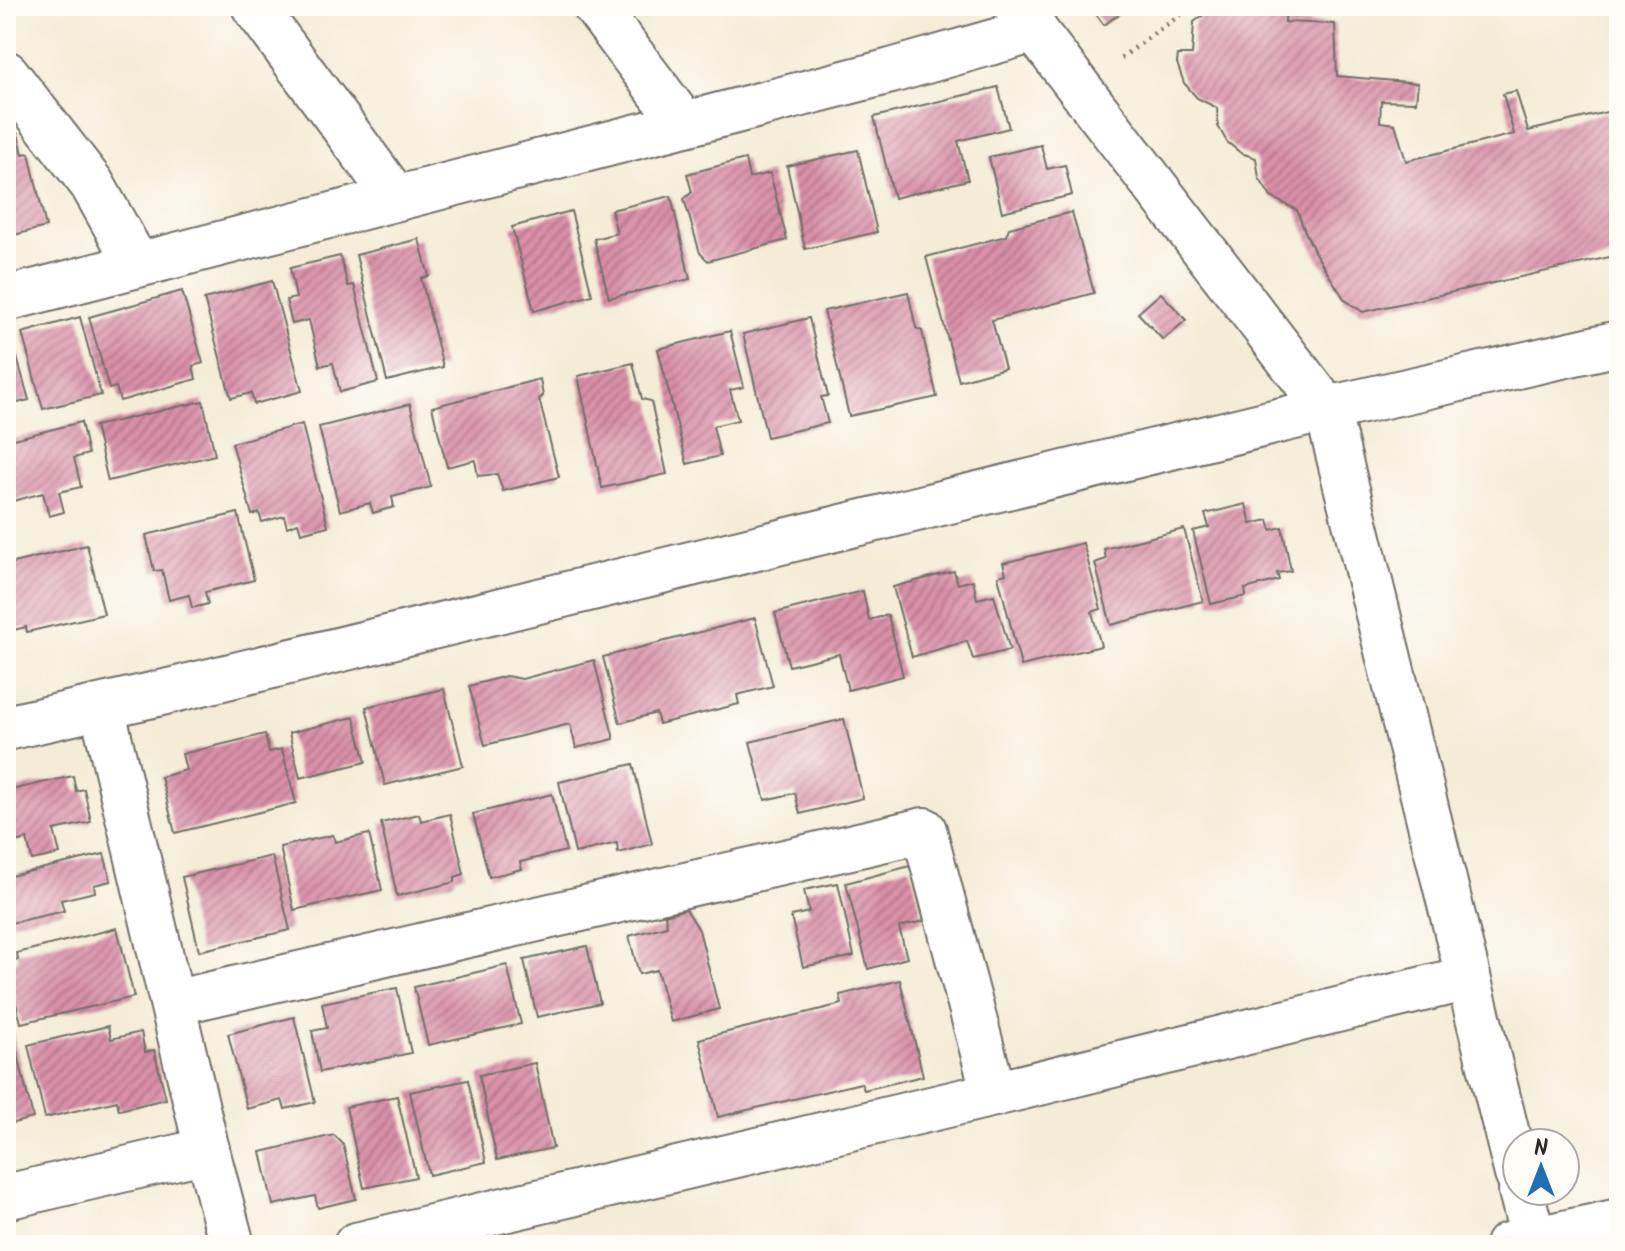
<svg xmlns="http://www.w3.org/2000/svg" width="1625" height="1251" font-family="Kalam,sans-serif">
  <defs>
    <pattern id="building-hatch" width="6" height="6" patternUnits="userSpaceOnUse" patternTransform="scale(2)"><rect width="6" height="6" fill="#d98fa8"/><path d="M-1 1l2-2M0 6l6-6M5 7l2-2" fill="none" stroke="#b07589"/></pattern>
  </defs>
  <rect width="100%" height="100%" fill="#fdfcf7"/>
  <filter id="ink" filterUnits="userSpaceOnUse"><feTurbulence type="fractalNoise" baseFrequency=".0125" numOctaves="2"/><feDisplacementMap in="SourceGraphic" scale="16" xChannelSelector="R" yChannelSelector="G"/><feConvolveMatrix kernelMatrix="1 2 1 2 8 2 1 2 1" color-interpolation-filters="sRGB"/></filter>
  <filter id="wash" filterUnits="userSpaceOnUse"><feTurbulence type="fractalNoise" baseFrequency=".006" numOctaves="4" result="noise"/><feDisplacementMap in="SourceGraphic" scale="32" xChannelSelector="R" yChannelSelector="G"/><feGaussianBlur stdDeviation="1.8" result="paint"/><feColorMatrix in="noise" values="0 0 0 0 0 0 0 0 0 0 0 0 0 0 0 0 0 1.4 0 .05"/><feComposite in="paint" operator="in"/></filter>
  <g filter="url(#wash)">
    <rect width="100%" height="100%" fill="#f4ecd7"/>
    <g id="blocks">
      <g fill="url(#building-hatch)">
        <path d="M 1090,6 L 1130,6 L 1104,25 Z"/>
        <path d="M 1215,6 L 1286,6 L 1285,22 L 1335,24 L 1337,76 L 1418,83 L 1416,102 L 1381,101 L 1380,122 L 1395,124 L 1406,161 L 1514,134 L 1503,94 L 1516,91 L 1528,131 L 1619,109 L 1619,255 L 1363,312 L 1345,300 L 1315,253 L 1304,229 L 1297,210 L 1271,197 L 1259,178 L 1256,158 L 1241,153 L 1227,142 L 1218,126 L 1217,108 L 1197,98 L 1184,83 L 1177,63 L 1178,55 L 1192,55 L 1194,22 Z"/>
        <path d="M 998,87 L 1009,128 L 958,141 L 968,180 L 894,198 L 874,117 Z"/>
        <path d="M 18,134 L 23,154 L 29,153 L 46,227 L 6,237 L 6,136 Z"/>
        <path d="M 1041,145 L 1047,169 L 1065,165 L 1072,195 L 1002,212 L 989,157 Z"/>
        <path d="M 858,150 L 877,232 L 805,249 L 787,166 Z"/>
        <path d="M 745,159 L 749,178 L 770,173 L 787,240 L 708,261 L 700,253 L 684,199 L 692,192 L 687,174 Z"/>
        <path d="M 671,196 L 690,279 L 609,298 L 594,239 L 617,233 L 611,210 Z"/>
        <path d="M 571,211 L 592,295 L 534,311 L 512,227 Z"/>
        <path d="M 1072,212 L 1094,293 L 992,320 L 1005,368 L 959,381 L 926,257 L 1006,236 L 1009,228 Z"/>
        <path d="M 419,239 L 429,276 L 421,278 L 443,367 L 387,381 L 356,255 Z"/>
        <path d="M 340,256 L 348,286 L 354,285 L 378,382 L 340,392 L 333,363 L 320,366 L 309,320 L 292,324 L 286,300 L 296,298 L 290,268 Z"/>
        <path d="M 272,281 L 302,391 L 254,404 L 251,393 L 231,398 L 204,299 Z"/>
        <path d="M 182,291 L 203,363 L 193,366 L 196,379 L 120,401 L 116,387 L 109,389 L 89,317 Z"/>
        <path d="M 908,292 L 916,328 L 922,331 L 937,397 L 849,416 L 824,311 Z"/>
        <path d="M 1161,293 L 1186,320 L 1163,340 L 1138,313 Z"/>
        <path d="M 80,317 L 101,395 L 43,409 L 22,333 Z"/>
        <path d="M 809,318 L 828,396 L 821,397 L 828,423 L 767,437 L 743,334 Z"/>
        <path d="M 730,331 L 744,387 L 730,390 L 738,420 L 713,426 L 720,456 L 687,464 L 658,349 Z"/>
        <path d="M 13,343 L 29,400 L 6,406 L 6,345 Z"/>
        <path d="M 633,363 L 642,399 L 651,401 L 667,474 L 602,488 L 578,376 Z"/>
        <path d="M 540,379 L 543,396 L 539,399 L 559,477 L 503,491 L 497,474 L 478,476 L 475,460 L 447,467 L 432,407 Z"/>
        <path d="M 203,401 L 215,455 L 108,481 L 95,426 Z"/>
        <path d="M 410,404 L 431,487 L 392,497 L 394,507 L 373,513 L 370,503 L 340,511 L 319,427 Z"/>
        <path d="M 81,422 L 88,454 L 74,458 L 81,487 L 59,492 L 64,512 L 49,516 L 43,493 L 6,503 L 6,441 Z"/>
        <path d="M 302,424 L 328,526 L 301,533 L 298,523 L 287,527 L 284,516 L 262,522 L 259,513 L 252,515 L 232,443 Z"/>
        <path d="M 1246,504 L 1251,524 L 1268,520 L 1271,530 L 1282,527 L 1291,571 L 1277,573 L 1279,580 L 1245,589 L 1246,596 L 1211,604 L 1193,531 L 1209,527 L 1205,514 Z"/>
        <path d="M 238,513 L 254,580 L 205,592 L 208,604 L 192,608 L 189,595 L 169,600 L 162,570 L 154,571 L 146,535 Z"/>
        <path d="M 1184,529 L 1203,601 L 1111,625 L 1095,563 L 1106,559 L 1104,549 Z"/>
        <path d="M 1083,543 L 1101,609 L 1092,612 L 1101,646 L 1021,666 L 998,576 L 1006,574 L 1003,563 Z"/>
        <path d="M 87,545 L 104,614 L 27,632 L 26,627 L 14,630 L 6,598 L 6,574 L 12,573 L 9,564 Z"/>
        <path d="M 954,571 L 958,584 L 973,580 L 977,599 L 994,595 L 1010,650 L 973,659 L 967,641 L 912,657 L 893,587 Z"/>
        <path d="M 863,591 L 869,620 L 888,615 L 903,676 L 848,690 L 839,654 L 789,666 L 775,613 Z"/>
        <path d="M 755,618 L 773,686 L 737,695 L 739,704 L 659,724 L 656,713 L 620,723 L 603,657 Z"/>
        <path d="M 594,660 L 614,739 L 576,748 L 570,724 L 485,745 L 469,686 L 506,676 L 522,679 Z"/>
        <path d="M 444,689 L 463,766 L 385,785 L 366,707 Z"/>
        <path d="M 354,717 L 366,762 L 300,778 L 289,733 Z"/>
        <path d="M 844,719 L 863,798 L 800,814 L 795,793 L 765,800 L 750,742 Z"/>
        <path d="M 265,734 L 269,752 L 282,749 L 296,803 L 175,833 L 161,777 L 186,770 L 182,754 Z"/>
        <path d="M 633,764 L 652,844 L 618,853 L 617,843 L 575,853 L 559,782 Z"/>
        <path d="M 73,776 L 76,791 L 84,789 L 91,822 L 54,830 L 60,854 L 32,860 L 27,839 L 6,844 L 6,791 Z"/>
        <path d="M 552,794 L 566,851 L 520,862 L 522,869 L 489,877 L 473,814 Z"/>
        <path d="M 419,814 L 421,821 L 450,814 L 464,874 L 455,877 L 455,882 L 397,896 L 381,823 Z"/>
        <path d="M 369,834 L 382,890 L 294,910 L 280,847 L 333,835 L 335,842 Z"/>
        <path d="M 104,854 L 111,881 L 94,885 L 95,892 L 61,900 L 64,911 L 6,924 L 6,877 Z"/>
        <path d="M 272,856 L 290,930 L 199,951 L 182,877 Z"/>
        <path d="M 910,866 L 924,921 L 899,927 L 907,958 L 868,969 L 846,883 Z"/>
        <path d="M 838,883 L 854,956 L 803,967 L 791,916 L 809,912 L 804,890 Z"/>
        <path d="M 686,909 L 699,930 L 719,1009 L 671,1022 L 657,970 L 639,974 L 629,936 L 667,926 L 665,915 Z"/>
        <path d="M 117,928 L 134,997 L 21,1023 L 6,963 L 18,960 L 17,953 Z"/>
        <path d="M 587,946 L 600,1003 L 537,1017 L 524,960 Z"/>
        <path d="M 507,965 L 521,1024 L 428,1045 L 414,987 Z"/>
        <path d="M 900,980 L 923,1076 L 864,1090 L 861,1083 L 718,1117 L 699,1039 L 842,1004 L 840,995 Z"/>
        <path d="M 397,988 L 411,1053 L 320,1072 L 312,1031 L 327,1028 L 322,1003 Z"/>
        <path d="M 6,1005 L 33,1118 L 6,1125 Z"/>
        <path d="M 294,1017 L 315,1102 L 285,1109 L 282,1100 L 247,1109 L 228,1034 Z"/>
        <path d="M 108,1026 L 111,1039 L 141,1032 L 145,1052 L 154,1050 L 166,1099 L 119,1110 L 117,1101 L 45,1118 L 28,1045 Z"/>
        <path d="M 535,1063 L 553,1148 L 497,1160 L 479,1075 Z"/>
        <path d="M 468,1080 L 486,1162 L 429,1175 L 410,1092 Z"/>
        <path d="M 397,1096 L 416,1177 L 364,1188 L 346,1107 Z"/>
        <path d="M 334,1135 L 343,1144 L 356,1199 L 318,1208 L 315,1196 L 273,1205 L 261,1152 Z"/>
      </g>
    </g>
  </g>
  <g filter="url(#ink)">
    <use href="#blocks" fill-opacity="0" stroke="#716f67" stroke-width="2"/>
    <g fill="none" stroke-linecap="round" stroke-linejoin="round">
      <g stroke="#716f67" stroke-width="48">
        <g id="street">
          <path d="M 254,6 L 396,198"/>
          <path d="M 595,6 L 684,124"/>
          <path d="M 6,73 L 92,184 L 137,264"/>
          <path d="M 6,299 L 891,71 L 1035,30"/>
          <path d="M 102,707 L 207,1150 L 232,1245"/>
          <path d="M 173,1003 L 924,830 L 994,1094"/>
          <path d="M 6,1197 L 207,1150"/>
          <path d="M 356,1245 L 994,1094 L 1468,978"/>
          <path d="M 1508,1245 L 1619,1221"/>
        </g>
      </g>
      <g stroke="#716f67" stroke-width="48">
        <g id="secondary">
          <path d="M 1016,6 L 1327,409 L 1517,1174"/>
          <path d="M 6,728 L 161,693 L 1327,409 L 1619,343"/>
          <path d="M 1521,1191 L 1535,1245"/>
        </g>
      </g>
      <path stroke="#716f67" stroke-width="5" stroke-dasharray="2 6" stroke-linecap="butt" d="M 1121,58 L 1192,6"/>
      <use href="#street" stroke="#fff" stroke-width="44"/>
      <use href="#secondary" stroke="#fff" stroke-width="44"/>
    </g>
  </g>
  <rect width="1625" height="1251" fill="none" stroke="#fdfcf7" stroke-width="32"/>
  <g transform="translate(1541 1167)"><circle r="38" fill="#fdfcf7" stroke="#a9a8a5" stroke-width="2"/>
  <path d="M0-6L14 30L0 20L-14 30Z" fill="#1f6fb2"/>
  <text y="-12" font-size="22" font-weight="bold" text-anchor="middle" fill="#2b2b2b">N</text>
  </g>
</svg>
